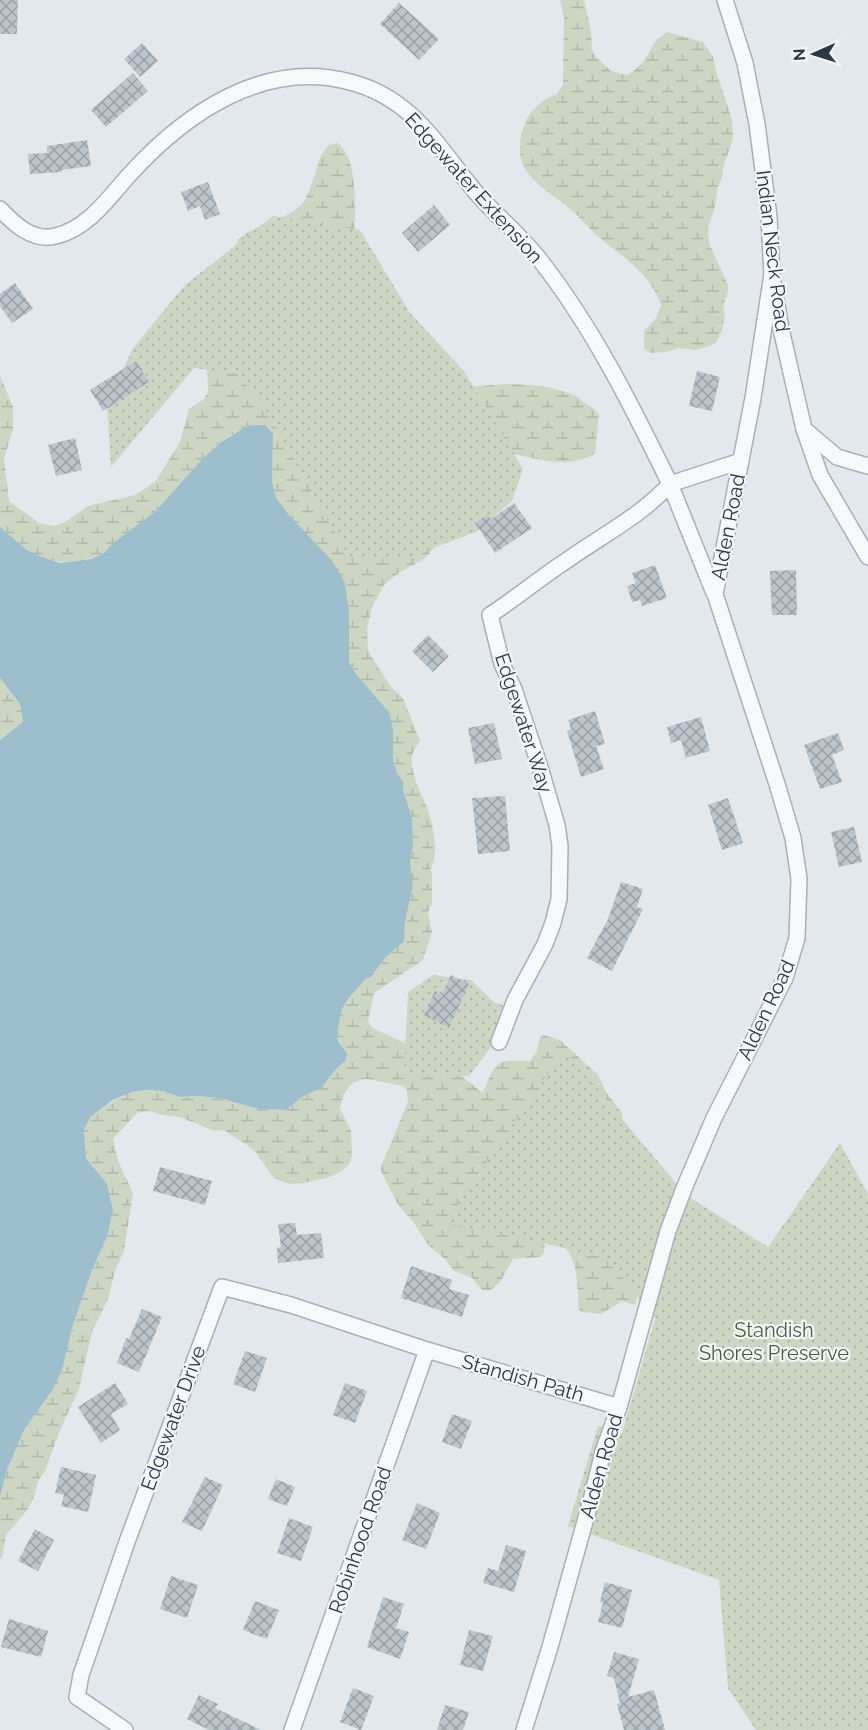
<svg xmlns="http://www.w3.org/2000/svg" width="868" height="1730" font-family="Raleway,sans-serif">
  <defs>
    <pattern id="wetland-marsh" width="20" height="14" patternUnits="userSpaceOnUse" patternTransform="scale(1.5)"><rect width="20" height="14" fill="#ccd6c3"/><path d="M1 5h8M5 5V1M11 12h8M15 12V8" fill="none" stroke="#afb8a9"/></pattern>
    <pattern id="park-dots" width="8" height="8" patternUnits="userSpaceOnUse" patternTransform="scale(1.5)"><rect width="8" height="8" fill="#ccd6c3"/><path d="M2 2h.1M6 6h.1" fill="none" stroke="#afb8a9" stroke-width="1.8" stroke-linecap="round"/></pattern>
    <pattern id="building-cross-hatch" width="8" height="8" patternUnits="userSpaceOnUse" patternTransform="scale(1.5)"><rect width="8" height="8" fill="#bcc5cc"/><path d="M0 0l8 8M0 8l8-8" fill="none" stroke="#99a1a7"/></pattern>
  </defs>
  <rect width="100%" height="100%" fill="#e3e8ec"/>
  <g fill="url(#wetland-marsh)">
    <path d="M 560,0 L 584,0 L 591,31 L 592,50 L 596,57 L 611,71 L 627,75 C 640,68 646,58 653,46 C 655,40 662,36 667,32 L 703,42 L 713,57 L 716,71 L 732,119 L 733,139 L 723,168 L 722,178 L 718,186 L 715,207 L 708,227 L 709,243 L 728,285 L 728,292 L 723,306 L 725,315 L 722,332 L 715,344 L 696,350 L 679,348 L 666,352 L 651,353 L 644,349 L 644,331 L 656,318 L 661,305 C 649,272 625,259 600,238 C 587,227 577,213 563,203 C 550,193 531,182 523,165 C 517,150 520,136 526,121 C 530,111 546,96 556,95 L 563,85 L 564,17 Z"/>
    <path d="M 338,143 C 361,161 354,221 354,249 L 472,387 C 506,383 541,382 574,395 C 578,397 581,401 585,403 C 591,407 594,408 599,415 L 595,453 C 570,471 531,457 503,452 L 441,529 L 435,547 L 424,559 L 400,572 L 384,585 L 372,607 L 367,629 L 368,651 L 391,687 L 403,698 L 420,741 C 418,745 414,749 413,753 C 407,771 425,799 430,816 C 433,826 434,837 435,848 C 435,855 434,864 430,870 L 432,872 L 432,904 L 428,912 L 432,932 L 423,960 L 374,993 L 368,1022 L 372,1028 L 440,1059 L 483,1093 C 496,1062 494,1059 530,1061 L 537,1051 L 540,1037 L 544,1035 L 560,1040 L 598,1075 L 606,1092 L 622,1113 L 627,1144 L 643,1276 L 635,1305 L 622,1301 L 601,1314 L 581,1312 L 579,1310 C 577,1287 580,1237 545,1242 L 544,1253 L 540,1257 L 513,1259 L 500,1282 L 489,1291 L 482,1290 L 472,1278 L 454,1271 L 445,1259 L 428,1245 L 414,1223 L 397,1203 L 380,1169 L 408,1102 L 407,1090 L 403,1086 L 367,1079 C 348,1080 344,1092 340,1108 L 351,1131 L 352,1155 L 350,1163 L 342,1171 L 327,1178 L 303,1183 L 289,1184 L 274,1178 L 255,1152 L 246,1144 L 223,1130 L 215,1131 L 180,1117 L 162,1115 L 149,1111 L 137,1113 L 113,1139 L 118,1161 L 133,1193 L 124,1251 L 115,1271 L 108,1299 L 92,1332 L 79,1389 L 60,1430 L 45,1471 L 38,1481 L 34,1497 L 28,1509 L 6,1535 L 2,1557 L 0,1559 L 0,1497 L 7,1470 L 24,1430 L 54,1388 L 62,1370 L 72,1328 L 92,1270 L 107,1237 L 113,1212 L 107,1184 L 86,1158 L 84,1130 L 90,1117 L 113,1101 L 132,1092 L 146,1090 L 163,1091 L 179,1097 L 196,1096 L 219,1098 L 259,1109 L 286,1110 L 302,1097 L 321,1088 L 337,1068 L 346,1060 L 347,1053 L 338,1042 L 337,1033 L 342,1009 L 348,999 L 365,978 L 371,976 L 384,959 L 404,940 L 405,922 L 413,886 L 410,861 L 413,845 L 412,818 L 403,789 L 403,782 L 397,773 L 393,759 L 393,730 L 349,662 L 349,613 L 276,498 L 272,482 L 273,433 L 265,425 C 218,424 187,482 157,510 C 145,522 129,530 116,541 C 111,544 108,550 103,553 C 95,558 85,559 76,561 C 42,566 24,548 0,527 L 0,376 L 13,407 L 13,429 L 4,459 L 9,501 L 39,523 L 54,526 L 65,522 L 88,506 L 135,495 L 155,482 L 180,442 L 189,409 L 204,399 L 208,392 L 207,360 L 238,239 C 256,223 292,220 305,200 C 313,186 318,157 326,148 C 329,144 334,144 338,143 Z"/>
    <path d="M 0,678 L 20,704 L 23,723 L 0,740 Z"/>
  </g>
  <g fill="url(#park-dots)">
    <path d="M 273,216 L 360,230 L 410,313 L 464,371 L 523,469 L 512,501 L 476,532 L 403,559 L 349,557 L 261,402 L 237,374 L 194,368 L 111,467 L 107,404 L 133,348 L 185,285 Z"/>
    <path d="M 433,975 L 471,980 L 495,1003 L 509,1007 L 494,1043 L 469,1076 L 404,1076 L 408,992 Z"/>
    <path d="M 564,1050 L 686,1195 L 768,1247 L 840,1143 L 868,1194 L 868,1730 L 756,1730 L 728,1688 L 719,1580 L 568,1526 L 598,1426 L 622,1433 L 655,1319 L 608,1259 L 519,1237 L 444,1224 Z"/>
  </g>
  <path fill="#9cbecd" d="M 256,425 L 265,425 L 273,433 L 272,482 L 276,498 L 288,514 L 333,562 L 345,583 L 349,613 L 349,662 L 357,675 L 390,714 L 393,730 L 393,759 L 397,773 L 403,782 L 403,789 L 412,818 L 413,845 L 410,861 L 413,886 L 405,922 L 404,941 L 384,959 L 371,977 L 365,979 L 348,999 L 342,1009 L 337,1033 L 338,1042 L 347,1053 L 346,1060 L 337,1068 L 321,1088 L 302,1097 L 286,1110 L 259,1109 L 219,1098 L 196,1096 L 179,1097 L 163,1091 L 146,1090 L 132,1092 L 113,1100 L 90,1117 L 84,1130 L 86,1158 L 107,1184 L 113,1211 L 107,1237 L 92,1270 L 72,1328 L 62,1370 L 54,1388 L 24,1430 L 7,1470 L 0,1497 L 0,740 L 23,722 L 20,704 L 0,678 L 0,527 L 27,550 L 42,557 L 60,563 L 91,559 L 104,553 L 113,543 L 156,511 L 203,458 L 221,442 L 247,426 Z"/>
  <g fill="url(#building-cross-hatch)">
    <path d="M 0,0 L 18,0 L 17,34 L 0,34 Z"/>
    <path d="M 399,3 L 439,39 L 419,60 L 380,24 Z"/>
    <path d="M 142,43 L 158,61 L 140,77 L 124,59 Z"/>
    <path d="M 133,73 L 148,91 L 106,127 L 91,110 Z"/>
    <path d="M 87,140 L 91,166 L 62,170 L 62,172 L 30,174 L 28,154 L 47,153 L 47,146 Z"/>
    <path d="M 208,182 L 220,214 L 205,220 L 200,206 L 188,211 L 181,192 Z"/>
    <path d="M 434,205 L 450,225 L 418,252 L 402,233 Z"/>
    <path d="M 15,283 L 33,309 L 12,323 L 0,306 L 0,294 Z"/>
    <path d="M 136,361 L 149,382 L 103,411 L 90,390 Z"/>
    <path d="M 697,371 L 720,377 L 712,411 L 689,406 Z"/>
    <path d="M 75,438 L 82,470 L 56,476 L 48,445 Z"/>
    <path d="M 514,503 L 532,528 L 495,553 L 475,523 L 488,514 L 491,519 Z"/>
    <path d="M 655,565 L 667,598 L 642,606 L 640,600 L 632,602 L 627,586 L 636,583 L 632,573 Z"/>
    <path d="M 796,570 L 797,615 L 772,615 L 770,571 Z"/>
    <path d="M 428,635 L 449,656 L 433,672 L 412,651 Z"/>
    <path d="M 595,711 L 605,744 L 596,746 L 604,769 L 581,777 L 567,731 L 571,729 L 568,720 Z"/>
    <path d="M 701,717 L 710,751 L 686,758 L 681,740 L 671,743 L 667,727 Z"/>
    <path d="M 494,723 L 502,759 L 475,764 L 468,728 Z"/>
    <path d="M 838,733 L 844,750 L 832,755 L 842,782 L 820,789 L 804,745 Z"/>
    <path d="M 505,796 L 510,851 L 478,854 L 472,798 Z"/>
    <path d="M 728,798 L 743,843 L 722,850 L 708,805 Z"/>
    <path d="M 854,827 L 862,862 L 839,867 L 831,832 Z"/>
    <path d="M 621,882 L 643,889 L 637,907 L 643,909 L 612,971 L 587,958 L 608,919 Z"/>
    <path d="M 451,975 L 469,984 L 449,1028 L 424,1015 L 435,991 L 442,995 Z"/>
    <path d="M 160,1167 L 212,1181 L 205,1205 L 153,1191 Z"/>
    <path d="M 295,1223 L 297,1235 L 321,1233 L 324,1258 L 278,1263 L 277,1248 L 281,1247 L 278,1224 Z"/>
    <path d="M 411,1266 L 452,1280 L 449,1289 L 469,1295 L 462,1317 L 401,1298 Z"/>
    <path d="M 142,1309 L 162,1317 L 139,1372 L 117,1363 L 126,1338 L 129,1339 Z"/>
    <path d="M 245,1351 L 267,1358 L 255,1392 L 233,1384 Z"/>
    <path d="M 115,1383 L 128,1404 L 111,1414 L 120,1430 L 101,1443 L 78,1407 Z"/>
    <path d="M 345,1383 L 367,1391 L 355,1423 L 333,1415 Z"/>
    <path d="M 452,1414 L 472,1421 L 461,1449 L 442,1442 Z"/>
    <path d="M 61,1467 L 96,1475 L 88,1512 L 61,1506 L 64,1495 L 55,1493 Z"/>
    <path d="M 205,1477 L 223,1485 L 202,1531 L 182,1522 Z"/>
    <path d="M 276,1479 L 295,1487 L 287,1506 L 268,1499 Z"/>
    <path d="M 417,1503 L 440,1513 L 426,1549 L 402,1540 Z"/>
    <path d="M 289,1518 L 313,1527 L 301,1561 L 277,1553 Z"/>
    <path d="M 35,1529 L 54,1540 L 38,1571 L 18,1561 Z"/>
    <path d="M 506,1545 L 526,1551 L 514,1592 L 483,1583 L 488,1568 L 498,1571 Z"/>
    <path d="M 171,1576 L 198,1585 L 187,1618 L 160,1609 Z"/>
    <path d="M 605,1582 L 632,1590 L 622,1628 L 598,1622 L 603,1603 L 600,1602 Z"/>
    <path d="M 383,1597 L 404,1604 L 396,1628 L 409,1632 L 400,1659 L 367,1647 Z"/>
    <path d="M 255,1601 L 279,1610 L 267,1639 L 243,1630 Z"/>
    <path d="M 9,1619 L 48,1631 L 41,1657 L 1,1647 Z"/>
    <path d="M 469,1630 L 493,1636 L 483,1671 L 460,1665 Z"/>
    <path d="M 614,1652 L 639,1659 L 628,1697 L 654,1690 L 665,1730 L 624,1730 L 617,1704 L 620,1703 L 614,1678 L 607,1676 Z"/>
    <path d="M 353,1688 L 374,1696 L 361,1730 L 340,1722 Z"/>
    <path d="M 199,1695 L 218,1704 L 215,1708 L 261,1730 L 209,1730 L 187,1719 Z"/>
    <path d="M 445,1705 L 469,1712 L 463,1730 L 437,1730 Z"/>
  </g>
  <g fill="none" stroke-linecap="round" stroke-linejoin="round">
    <g stroke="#a7b0b7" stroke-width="18">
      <g id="street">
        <path d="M 725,0 L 745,63 L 757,124 L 769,217 L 772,276 L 781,329 L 804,429 L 837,457 L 868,466"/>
        <path d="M 0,209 C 14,224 33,242 56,236 C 89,228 109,197 131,173 C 186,113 264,59 350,82 C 414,98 439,149 478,195 C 498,217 521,236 540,260 C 593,328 632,406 670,484 L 741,461"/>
        <path d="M 804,429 L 820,475 L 868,557"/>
        <path d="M 499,1042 L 515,1000 L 545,944 L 553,923 L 559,899 L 560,846 L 557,825 L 539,764 L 514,689 L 502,664 L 490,615 C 516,598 540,578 566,561 C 601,536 641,516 670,484 L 714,593"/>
        <path d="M 125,1730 L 77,1697 L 81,1675 L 128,1539 L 222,1287 L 291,1305 L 427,1350 L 619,1407"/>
        <path d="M 292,1730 L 427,1350"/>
        <path d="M 524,1730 L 550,1647 L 591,1500 L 603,1452 L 619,1407 L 668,1231 L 685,1186 L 714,1118 L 785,978 L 797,938 L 799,879 L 793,838 L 777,784 L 715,594 L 753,398 L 772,274"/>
      </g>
    </g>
    <use href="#street" stroke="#f6f8f9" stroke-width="15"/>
  </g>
  <g text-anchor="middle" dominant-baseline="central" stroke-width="4.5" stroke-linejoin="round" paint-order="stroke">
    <g font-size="20" fill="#293945" stroke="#f3f6f9">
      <text transform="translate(474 188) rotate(48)">Edgewater Extension</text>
      <text transform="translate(773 251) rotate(83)">Indian Neck Road</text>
      <text transform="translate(728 527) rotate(-79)">Alden Road</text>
      <text transform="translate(524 723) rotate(72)">Edgewater Way</text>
      <text transform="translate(766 1010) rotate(-65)">Alden Road</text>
      <text transform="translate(523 1378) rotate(16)">Standish Path</text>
      <text transform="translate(173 1418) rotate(-70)">Edgewater Drive</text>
      <text transform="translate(601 1466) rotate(-74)">Alden Road</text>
      <text transform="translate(360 1540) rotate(-71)">Robinhood Road</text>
    </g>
    <g font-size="20" fill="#476136" stroke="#f3f6f9">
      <text x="774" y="1330">Standish<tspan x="774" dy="23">Shores Preserve</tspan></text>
    </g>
  </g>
  <g transform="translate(814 54) rotate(267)" stroke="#f3f6f9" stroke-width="4.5" paint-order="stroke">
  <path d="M0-4.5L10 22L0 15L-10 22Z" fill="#293945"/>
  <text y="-9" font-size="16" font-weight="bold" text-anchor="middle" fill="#293945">N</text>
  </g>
</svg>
